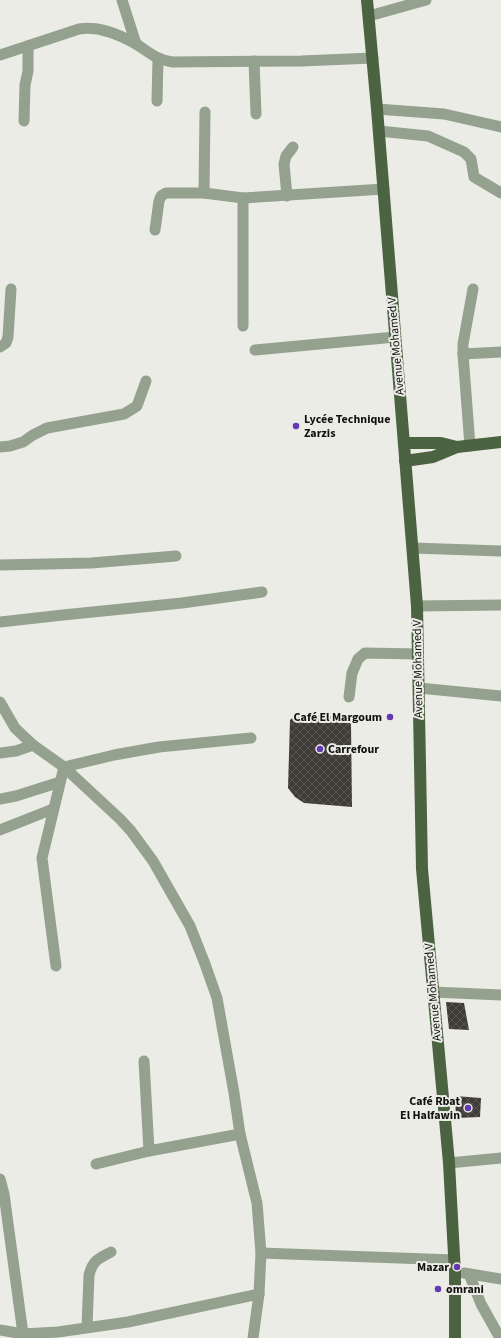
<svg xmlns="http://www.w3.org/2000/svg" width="501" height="1338" font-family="'Source Sans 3',sans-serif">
  <defs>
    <pattern id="building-cross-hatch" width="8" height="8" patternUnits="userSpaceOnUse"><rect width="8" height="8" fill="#3f3c38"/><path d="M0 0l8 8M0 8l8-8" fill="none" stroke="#575551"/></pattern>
  </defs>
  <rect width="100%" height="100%" fill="#ecece6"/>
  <g fill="url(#building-cross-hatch)">
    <path d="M 297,714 L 344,717 L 351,724 L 352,807 L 304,803 L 295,797 L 288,788 L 290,720 Z"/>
    <path d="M 446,1002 L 464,1003 L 469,1030 L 449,1029 Z"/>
    <path d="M 455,1096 L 481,1098 L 480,1117 L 456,1118 Z"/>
  </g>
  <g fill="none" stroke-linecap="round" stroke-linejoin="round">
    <g stroke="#93a18e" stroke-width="11">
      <path d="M 122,0 L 136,44"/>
      <path d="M 369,16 L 426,0"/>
      <path d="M 0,55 L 79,29 C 99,26 118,34 136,44 C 149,52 155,59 172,62 L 301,61 L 373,58"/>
      <path d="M 254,61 L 256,114"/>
      <path d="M 157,101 L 158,59"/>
      <path d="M 377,109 L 444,114 L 501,127"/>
      <path d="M 24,121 L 25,85 L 28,71 L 28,46"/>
      <path d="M 379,131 L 428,136 L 464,152 L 471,159 L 474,177 L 501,193"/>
      <path d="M 204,193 L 205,112"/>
      <path d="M 287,196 L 284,164 L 286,156 L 293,147"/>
      <path d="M 243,198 L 243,326"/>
      <path d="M 155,230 L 159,201 L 161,196 L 166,193 L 204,193 L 243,198 L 384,189"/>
      <path d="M 0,347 L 6,343 L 8,337 L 11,289"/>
      <path d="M 255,350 L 395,337"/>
      <path d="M 463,354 L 501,352"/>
      <path d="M 470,446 L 463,354 L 463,344 L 473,289"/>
      <path d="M 0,447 L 10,446 L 23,442 L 33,435 L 47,428 L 124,414 L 137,406 L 146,381"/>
      <path d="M 413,548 L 501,551"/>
      <path d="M 0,565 L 91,563 L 176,556"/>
      <path d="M 417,606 L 501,605"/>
      <path d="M 0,622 L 63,615 L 182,603 L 262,592"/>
      <path d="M 419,688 L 501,696"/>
      <path d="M 349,697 L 352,673 L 358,659 L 365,653 L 418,654"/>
      <path d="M 0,702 L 15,728 L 33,745 L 64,767 L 120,819 L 131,831 L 153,861 L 190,926 L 205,964 L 217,998 L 234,1093 L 240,1134 L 257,1203 L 261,1253"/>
      <path d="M 0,753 L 16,751 L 33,745"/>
      <path d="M 0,799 L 16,796 L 60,782"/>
      <path d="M 0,830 L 53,809"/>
      <path d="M 56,966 L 42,858 L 64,767 L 114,755 L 159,747 L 251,738"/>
      <path d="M 433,992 L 501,995"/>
      <path d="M 144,1061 L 149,1151"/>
      <path d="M 449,1163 L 501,1158"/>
      <path d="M 96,1164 L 149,1151 L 240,1134"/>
      <path d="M 0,1179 L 4,1194 L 23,1334"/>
      <path d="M 464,1273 L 501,1279"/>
      <path d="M 469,1274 L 481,1304 L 500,1338"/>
      <path d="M 87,1327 L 89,1275 C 93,1260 98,1259 111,1252"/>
      <path d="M 0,1330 L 23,1334 L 58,1332 L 128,1322 L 259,1294"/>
      <path d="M 253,1338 L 259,1294 L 261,1253 L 454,1260"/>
    </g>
    <g stroke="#4c6341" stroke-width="12">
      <path d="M 367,0 L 377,109 L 417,606 L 422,869 L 449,1163 L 455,1273 L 455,1338"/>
      <path d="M 404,443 L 441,443 L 457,447"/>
      <path d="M 405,461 L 433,457 L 457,447 L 501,442"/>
    </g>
  </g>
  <g fill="#6338b0" stroke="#ecece6" stroke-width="1.5">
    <circle cx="296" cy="426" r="4"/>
    <circle cx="390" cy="717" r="4"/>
    <circle cx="320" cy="749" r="4"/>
    <circle cx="468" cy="1108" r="4"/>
    <circle cx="457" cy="1267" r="4"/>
    <circle cx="438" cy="1289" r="4"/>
  </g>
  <g text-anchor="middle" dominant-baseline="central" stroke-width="4" stroke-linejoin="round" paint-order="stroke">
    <g font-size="12" fill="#121110" stroke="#ecece6">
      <text transform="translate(396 346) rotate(-95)">Avenue Mohamed V</text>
      <text transform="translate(418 669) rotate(-91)">Avenue Mohamed V</text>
      <text transform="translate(433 992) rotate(-95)">Avenue Mohamed V</text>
    </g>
    <g font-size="12" font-weight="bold" fill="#121110" stroke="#ecece6" text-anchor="start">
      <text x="304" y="419">Lycée Technique<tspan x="304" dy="14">Zarzis</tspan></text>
      <text x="382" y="717" text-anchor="end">Café El Margoum</text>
      <text x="328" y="749">Carrefour</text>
      <text x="460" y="1101" text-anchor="end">Café Rbat<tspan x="460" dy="14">El Halfawin</tspan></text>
      <text x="449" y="1267" text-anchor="end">Mazar</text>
      <text x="446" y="1289">omrani</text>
    </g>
  </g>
</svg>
